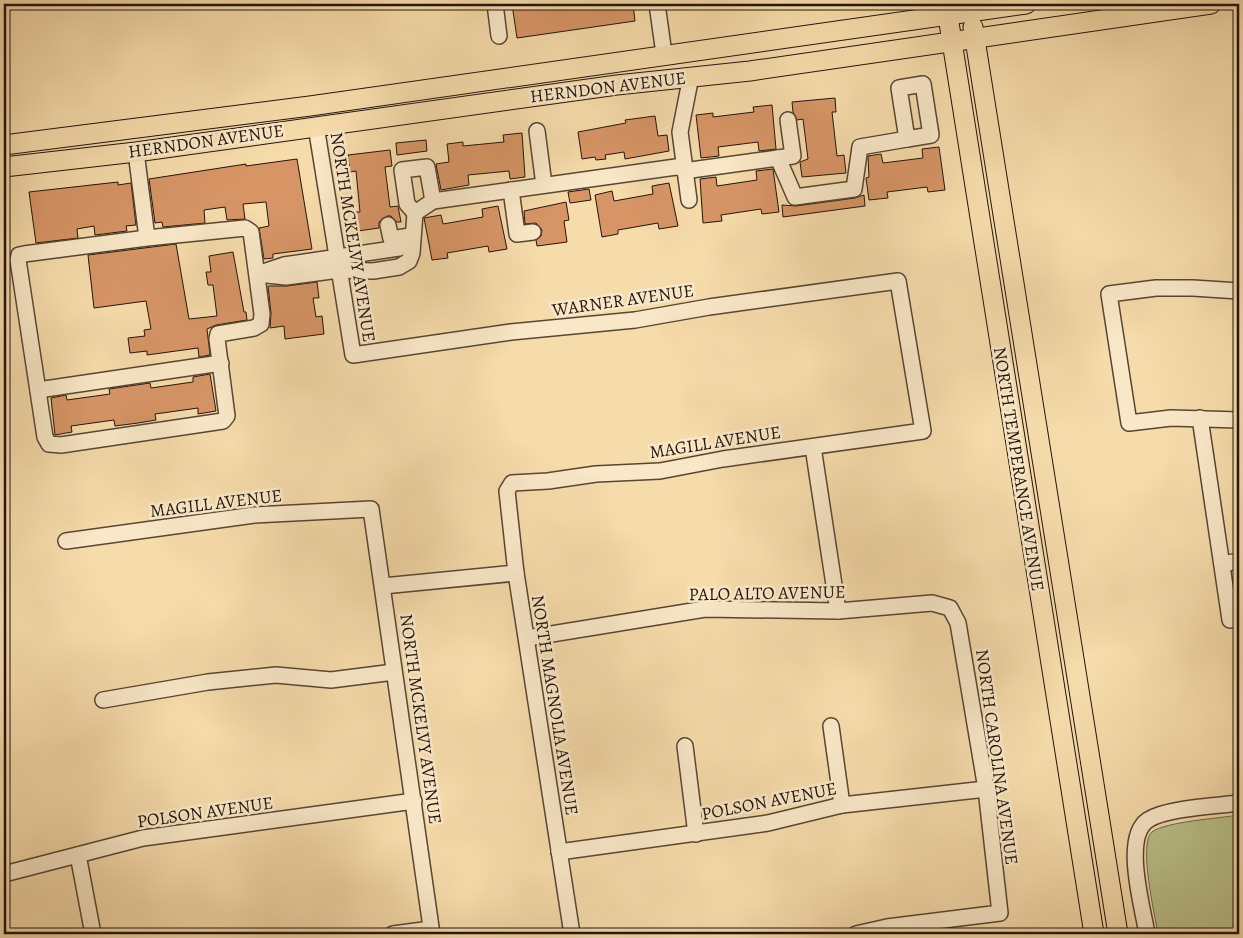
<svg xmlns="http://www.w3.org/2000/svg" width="1243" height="938" font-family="Alegreya,serif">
  <rect width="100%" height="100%" fill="#f6dbab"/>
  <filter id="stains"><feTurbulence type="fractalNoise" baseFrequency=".004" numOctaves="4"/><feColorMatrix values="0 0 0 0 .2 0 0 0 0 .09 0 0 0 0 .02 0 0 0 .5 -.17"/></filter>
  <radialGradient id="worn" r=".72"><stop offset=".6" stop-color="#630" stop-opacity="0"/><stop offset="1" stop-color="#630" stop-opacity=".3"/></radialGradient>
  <path fill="#bac18b" stroke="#6e6a4c" d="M 1239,815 L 1239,934 L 1158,934 C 1155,915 1138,844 1152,832 C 1164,822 1221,818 1239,815 Z"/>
  <g fill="#d79566" stroke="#22140d">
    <path d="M 512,4 L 633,4 L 635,21 L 517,38 Z"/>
    <path d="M 835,98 L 836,112 L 832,112 L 837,156 L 844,155 L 846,173 L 802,177 L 800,162 L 808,159 L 803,119 L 797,120 L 793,112 L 792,102 Z"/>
    <path d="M 772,105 L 776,149 L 759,151 L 758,142 L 718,147 L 719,156 L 701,158 L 696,115 L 713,113 L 713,117 L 754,112 L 753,107 Z"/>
    <path d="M 655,116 L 658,136 L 667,135 L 669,151 L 625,159 L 624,152 L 605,155 L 606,159 L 596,160 L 595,157 L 582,159 L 578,132 L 626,123 L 625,120 Z"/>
    <path d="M 522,133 L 525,177 L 510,179 L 509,171 L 468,175 L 469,185 L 441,190 L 436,164 L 449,162 L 447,144 L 463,142 L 463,146 L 504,142 L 503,135 Z"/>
    <path d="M 426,140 L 427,151 L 397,155 L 396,143 Z"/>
    <path d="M 939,147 L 945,190 L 928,192 L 927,187 L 887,192 L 888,198 L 869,200 L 866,178 L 869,177 L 868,156 L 881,154 L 883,163 L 923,158 L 922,149 Z"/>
    <path d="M 390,150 L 392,166 L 385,167 L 390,207 L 398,206 L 401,222 L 397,222 L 391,216 L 387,216 L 379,222 L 379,228 L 358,231 L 356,212 L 360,212 L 356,171 L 350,172 L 348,155 Z"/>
    <path d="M 297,159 L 312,249 L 273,254 L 273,258 L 264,259 L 259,228 L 269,226 L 266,202 L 243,204 L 245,219 L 227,220 L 225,207 L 204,210 L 205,223 L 163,227 L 162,222 L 155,223 L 149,179 L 246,164 L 246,166 Z"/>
    <path d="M 773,169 L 779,212 L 762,214 L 761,209 L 721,215 L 722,221 L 703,223 L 700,179 L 716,177 L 717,186 L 757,180 L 756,171 Z"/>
    <path d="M 118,182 L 118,185 L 131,183 L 136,225 L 126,226 L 127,231 L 95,235 L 94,226 L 77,229 L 78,238 L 36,243 L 29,192 Z"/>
    <path d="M 669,183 L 678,226 L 659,229 L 658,223 L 618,230 L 618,234 L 602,237 L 595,195 L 612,191 L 614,201 L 653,194 L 652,186 Z"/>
    <path d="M 589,189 L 591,200 L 570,203 L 568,192 Z"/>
    <path d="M 864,195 L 865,206 L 783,217 L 782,205 L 796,206 L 855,198 Z"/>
    <path d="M 566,202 L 569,220 L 564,221 L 567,242 L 537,246 L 536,240 L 541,236 L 542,230 L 536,223 L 525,224 L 524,211 Z"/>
    <path d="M 498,206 L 507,249 L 489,252 L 488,246 L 447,253 L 448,258 L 432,260 L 424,218 L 441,215 L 443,224 L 483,217 L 482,209 Z"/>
    <path d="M 176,244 L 189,319 L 217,316 L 213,285 L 208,285 L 206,272 L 211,272 L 209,256 L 233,252 L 244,312 L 246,312 L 247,320 L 216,325 L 207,329 L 210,355 L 199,357 L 198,348 L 147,355 L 147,351 L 130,353 L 128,338 L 145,336 L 144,330 L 151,329 L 146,301 L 94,308 L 88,255 Z"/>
    <path d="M 317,282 L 319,298 L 313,298 L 316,317 L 322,316 L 324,334 L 285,339 L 284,326 L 270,328 L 271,313 L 268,286 L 287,286 Z"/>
    <path d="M 210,374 L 216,411 L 198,414 L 198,408 L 155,414 L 156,420 L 138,423 L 115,426 L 114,420 L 71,426 L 72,432 L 55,435 L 51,398 L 66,395 L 67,400 L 110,394 L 109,389 L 150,383 L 151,388 L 193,382 L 193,377 Z"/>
  </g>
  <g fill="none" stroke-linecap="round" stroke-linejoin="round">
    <g stroke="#574634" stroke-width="18">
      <g id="minor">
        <path d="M 495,4 L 499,36"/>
        <path d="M 657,4 L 664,54"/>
        <path d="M 923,84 L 931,135 L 907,139 L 899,88 Z"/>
        <path d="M 316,126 L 353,355 L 511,332 L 635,320 L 709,307 L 898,281 L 923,431 L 723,459 L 660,471 L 596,474 L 548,481 L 512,483 L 507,491 L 516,573 L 572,934"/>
        <path d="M 537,131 L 544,185"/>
        <path d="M 136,152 L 147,238 L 24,254 L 19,255 L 18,260 L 45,437 L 49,444 L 61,445 L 223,421 L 227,416 L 217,339 L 218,334 L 254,328 L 261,324 L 262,314 L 251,232 L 245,228 L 147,238"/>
        <path d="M 778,158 L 793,156 L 788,120"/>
        <path d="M 511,190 L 517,234 L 533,232"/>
        <path d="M 689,200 L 680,132 L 691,76"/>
        <path d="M 415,213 L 407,204 L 402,170 L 427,167 L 433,201"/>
        <path d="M 388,225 L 391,239 L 410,236"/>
        <path d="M 412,240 L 399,248 L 284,265 L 257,274 L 286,277 L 339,270 L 373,271 L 399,267 L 409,261 L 412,253 L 415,213 L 433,201 L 676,167 L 691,170 L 778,158 L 795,197 L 854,189 L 860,147 L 907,139"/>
        <path d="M 1239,291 L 1193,288 L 1156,288 L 1109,294 L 1129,423 L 1171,418 L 1239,420"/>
        <path d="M 38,390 L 221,363"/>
        <path d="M 1200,418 L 1230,620"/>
        <path d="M 813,447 L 838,611"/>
        <path d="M 66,541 L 254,515 L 371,509 L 432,934"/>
        <path d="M 1222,564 L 1239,561"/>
        <path d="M 383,586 L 516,573"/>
        <path d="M 527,638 L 705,609 L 838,611 L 932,603 L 950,608 L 958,623 L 986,789 L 1000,913 L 887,927 L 856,934"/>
        <path d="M 103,700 L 208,682 L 276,675 L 331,680 L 394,672"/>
        <path d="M 831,726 L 842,805"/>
        <path d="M 685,746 L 696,834"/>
        <path d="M 559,852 L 768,823 L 842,805 L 986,789"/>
        <path d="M 78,855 L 93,934"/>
        <path d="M 4,874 L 143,838 L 414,801"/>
        <path d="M 393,934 L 431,929"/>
        <path d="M 1147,934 C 1143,908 1122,837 1148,820 C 1166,808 1217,806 1239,803"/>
      </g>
    </g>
    <g stroke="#22140d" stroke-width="21">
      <g id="major">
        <path d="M 946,4 L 1094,934"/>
        <path d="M 973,27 L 1118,934"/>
        <path d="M 4,145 L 310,106 L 1026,4"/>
        <path d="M 4,167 L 136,152 L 617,85 L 750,71 L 1211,4"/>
      </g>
    </g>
    <use href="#minor" stroke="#f9e8c8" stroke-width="15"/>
    <use href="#major" stroke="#f6dbab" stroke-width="19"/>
  </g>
  <g text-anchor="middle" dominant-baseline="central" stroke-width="5" stroke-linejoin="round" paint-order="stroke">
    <g font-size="18" fill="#22140d" stroke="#f9e8c8">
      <text transform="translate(608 87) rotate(-7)">HERNDON AVENUE</text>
      <text transform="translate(206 141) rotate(-8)">HERNDON AVENUE</text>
      <text transform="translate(353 237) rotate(81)">NORTH MCKELVY AVENUE</text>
      <text transform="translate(623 300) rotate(-8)">WARNER AVENUE</text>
      <text transform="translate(715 442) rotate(-9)">MAGILL AVENUE</text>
      <text transform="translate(1019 469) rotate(81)">NORTH TEMPERANCE AVENUE</text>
      <text transform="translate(216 503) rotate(-7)">MAGILL AVENUE</text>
      <text transform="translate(767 593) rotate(-1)">PALO ALTO AVENUE</text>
      <text transform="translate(555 705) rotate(81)">NORTH MAGNOLIA AVENUE</text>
      <text transform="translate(421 719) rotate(82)">NORTH MCKELVY AVENUE</text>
      <text transform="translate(997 757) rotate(82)">NORTH CAROLINA AVENUE</text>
      <text transform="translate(769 801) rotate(-11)">POLSON AVENUE</text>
      <text transform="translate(205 812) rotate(-8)">POLSON AVENUE</text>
    </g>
  </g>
  <rect width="1243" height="938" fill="none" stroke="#f6dbab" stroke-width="20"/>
  <rect x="5" y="5" width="1233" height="928" fill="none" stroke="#22140d" stroke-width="2.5"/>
  <rect x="10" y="10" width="1223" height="918" fill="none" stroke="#22140d"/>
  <rect width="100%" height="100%" filter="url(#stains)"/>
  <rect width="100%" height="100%" fill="url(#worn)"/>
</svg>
